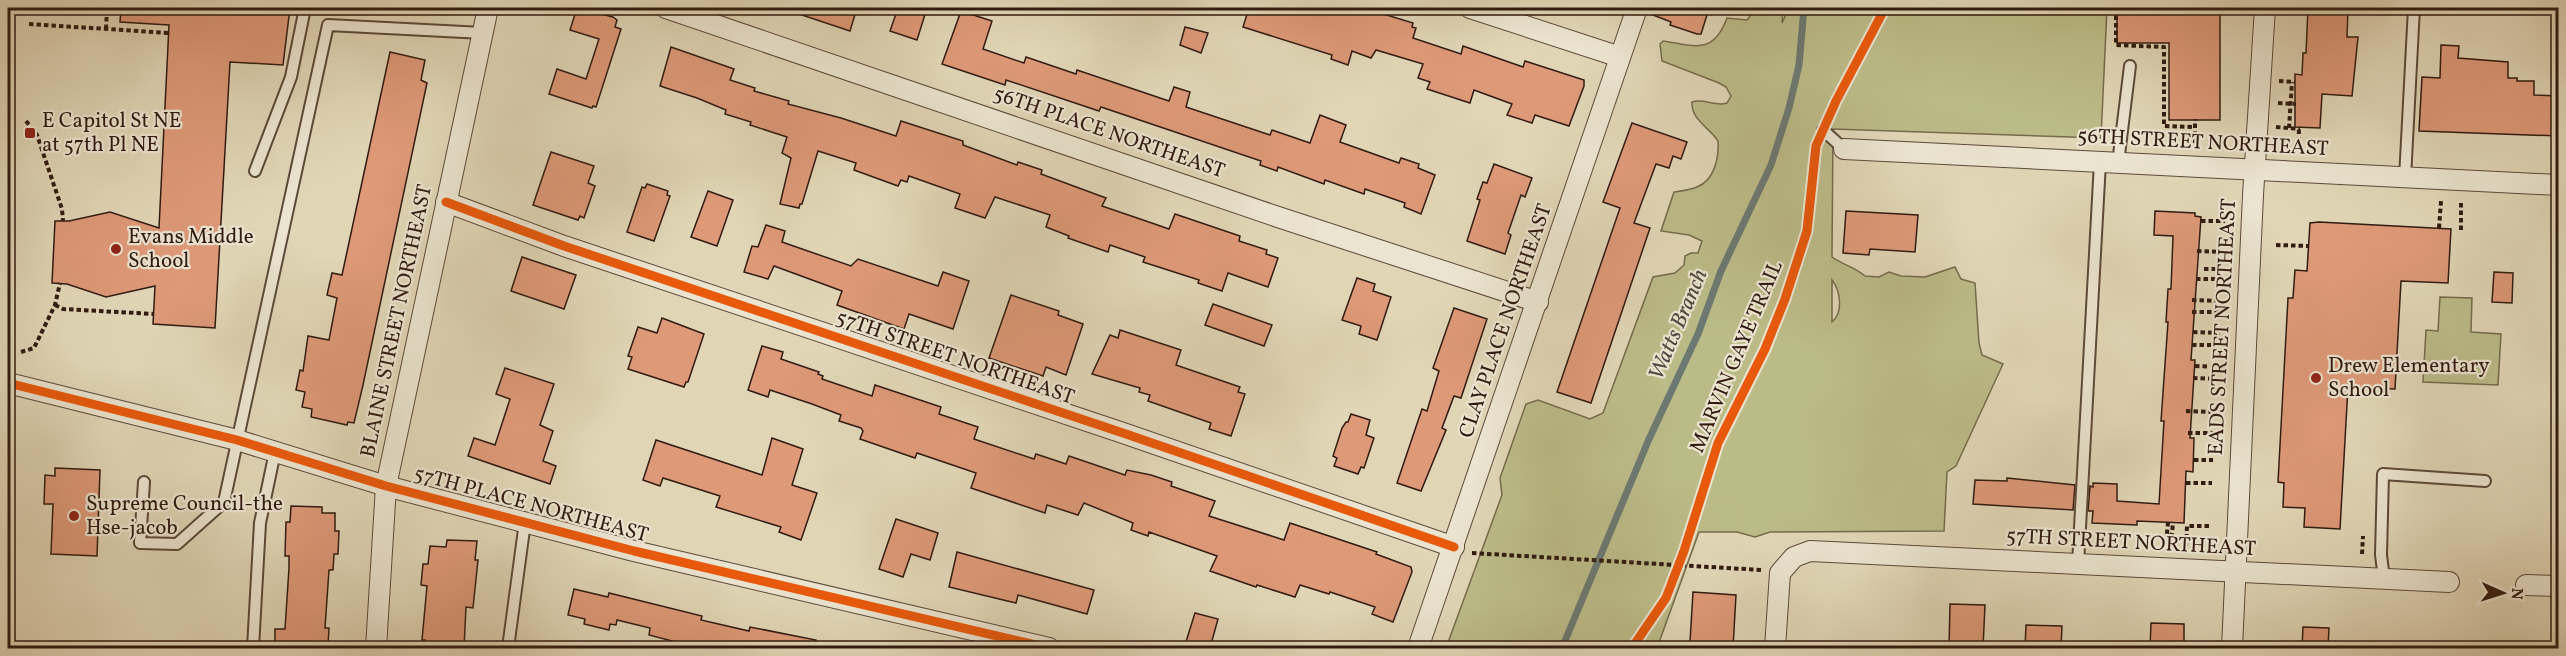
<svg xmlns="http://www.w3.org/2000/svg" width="2566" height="656" font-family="Vollkorn,serif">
  <rect width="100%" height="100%" fill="#e0d6b6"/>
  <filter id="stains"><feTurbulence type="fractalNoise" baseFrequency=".00333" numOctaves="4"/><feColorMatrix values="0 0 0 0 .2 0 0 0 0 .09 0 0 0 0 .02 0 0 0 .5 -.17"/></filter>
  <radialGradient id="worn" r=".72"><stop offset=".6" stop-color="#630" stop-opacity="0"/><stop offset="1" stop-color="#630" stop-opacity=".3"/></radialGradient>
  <g fill="#bb8" stroke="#766b4c" stroke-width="1.5" fill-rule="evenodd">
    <path d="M 1752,8 L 1783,8 L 1782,23 L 1789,8 L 2107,8 L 2101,138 L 1833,129 L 1832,257 C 1843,265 1855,267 1865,276 L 1879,277 L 1889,272 L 1901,276 L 1925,277 L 1955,267 L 1961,279 L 1975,283 L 1979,343 L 1982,355 L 2003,364 L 1956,466 L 1947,472 L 1944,531 L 1770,532 L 1755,537 L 1737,532 L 1699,532 L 1657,648 L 1446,648 L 1502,495 L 1500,478 L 1526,404 L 1538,400 L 1590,419 L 1603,413 L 1653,277 L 1675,273 L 1684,265 L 1685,256 L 1691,253 L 1698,253 L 1702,241 L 1689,235 L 1661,231 L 1674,192 C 1681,191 1690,190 1697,187 C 1715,180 1719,157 1718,141 C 1709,127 1691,120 1692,102 C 1704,98 1715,107 1727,103 L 1731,96 L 1726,87 L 1719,83 L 1662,61 L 1660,44 L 1663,41 C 1696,46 1713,55 1727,18 L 1747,20 L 1751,15 ZM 1832,280 C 1840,290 1844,312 1832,322 Z"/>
    <path d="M 2440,297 L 2472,298 L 2471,332 L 2501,334 L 2498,385 L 2423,382 L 2426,330 L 2438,331 Z"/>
  </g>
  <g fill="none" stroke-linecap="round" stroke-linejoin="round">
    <path stroke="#6c7972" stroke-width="7" d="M 1562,648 L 1649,439 L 1698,334 L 1721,271 L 1771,165 L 1789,108 L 1799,65 L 1804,8"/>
  </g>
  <g fill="#de9978" stroke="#311b11" stroke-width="1.5">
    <path d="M 121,8 L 290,8 L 283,65 L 230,62 L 215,328 L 153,324 L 155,286 L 106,297 L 67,284 L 52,283 L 55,221 L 69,221 L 110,212 L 159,228 L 169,25 L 120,22 Z"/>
    <path d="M 577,8 L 613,17 L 617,20 L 615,27 L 621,29 L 596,107 L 593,106 L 592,108 L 549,94 L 557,69 L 586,79 L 599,39 L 570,30 Z"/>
    <path d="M 791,8 L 857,8 L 850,31 L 790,11 Z"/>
    <path d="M 898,8 L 927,8 L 917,40 L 890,31 Z"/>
    <path d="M 1249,8 L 1364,8 L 1413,23 L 1412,27 L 1416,28 L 1413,38 L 1461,54 L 1463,46 L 1523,67 L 1525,61 L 1584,80 L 1584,86 L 1569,126 L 1535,115 L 1532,123 L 1507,115 L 1512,104 L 1474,90 L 1470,103 L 1427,89 L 1430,82 L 1418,78 L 1423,64 L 1376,50 L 1371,58 L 1352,51 L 1348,65 L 1331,59 L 1332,55 L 1243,27 Z"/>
    <path d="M 1649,8 L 1705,8 L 1704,14 L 1707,15 L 1701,34 L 1697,34 L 1670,25 L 1671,22 L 1648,13 Z"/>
    <path d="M 2117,8 L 2220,8 L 2220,120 L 2169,120 L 2169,43 L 2117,43 Z"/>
    <path d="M 2308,8 L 2348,8 L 2347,37 L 2358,37 L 2352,96 L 2322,94 L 2320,128 L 2295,127 L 2295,74 L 2302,75 L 2303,53 L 2306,53 Z"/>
    <path d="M 961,11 L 992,21 L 983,49 L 1024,63 L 1026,57 L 1076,74 L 1077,70 L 1169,101 L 1174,87 L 1190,92 L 1186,107 L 1270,135 L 1272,130 L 1310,143 L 1320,115 L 1346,125 L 1340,142 L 1399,163 L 1401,158 L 1419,164 L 1418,168 L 1435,175 L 1421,214 L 1404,207 L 1405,203 L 1365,189 L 1364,194 L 1325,180 L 1324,184 L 1278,167 L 1277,171 L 1260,165 L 1261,161 L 1101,107 L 1099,111 L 1006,80 L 1005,85 L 942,64 Z"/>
    <path d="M 1185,27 L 1208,33 L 1201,53 L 1180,45 Z"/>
    <path d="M 2441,45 L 2459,46 L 2458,58 L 2508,62 L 2508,78 L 2517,78 L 2517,81 L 2534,81 L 2534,95 L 2559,96 L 2559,136 L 2419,131 L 2422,77 L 2440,78 Z"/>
    <path d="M 671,47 L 734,69 L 730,80 L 755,88 L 754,91 L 789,101 L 788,104 L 841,118 L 896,136 L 901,121 L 963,141 L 963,145 L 1017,165 L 1018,162 L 1042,170 L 1041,174 L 1106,198 L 1102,206 L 1146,221 L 1169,229 L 1175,214 L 1240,236 L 1239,241 L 1267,250 L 1266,254 L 1278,258 L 1268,287 L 1228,273 L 1222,291 L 1198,283 L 1199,280 L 1143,262 L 1145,257 L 1110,245 L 1108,252 L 1068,238 L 1069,236 L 1046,227 L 1050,215 L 995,197 L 985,218 L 955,208 L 960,194 L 909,176 L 907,182 L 901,180 L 898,186 L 854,170 L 856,163 L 818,151 L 802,204 L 800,204 L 799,208 L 780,204 L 791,158 L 782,153 L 787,137 L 750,125 L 751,122 L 725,114 L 726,110 L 697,98 L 660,86 Z"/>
    <path d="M 390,52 L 425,60 L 421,80 L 427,83 L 363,385 L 354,423 L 348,422 L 347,425 L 311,417 L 312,409 L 302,407 L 305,392 L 296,390 L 300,370 L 303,371 L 308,336 L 329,340 L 337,298 L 327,295 L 332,273 L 342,275 Z"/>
    <path d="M 1632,123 L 1687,142 L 1681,159 L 1673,156 L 1669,168 L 1656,164 L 1634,223 L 1650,228 L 1591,403 L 1557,392 L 1620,208 L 1603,202 Z"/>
    <path d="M 551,152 L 594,166 L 588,183 L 595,186 L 584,218 L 580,216 L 578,220 L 533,205 Z"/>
    <path d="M 1494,164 L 1532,178 L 1525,197 L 1521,195 L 1508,233 L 1511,235 L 1505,254 L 1467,241 L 1480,200 L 1477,199 L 1483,182 L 1487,183 Z"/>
    <path d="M 647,184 L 668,191 L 667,195 L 670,196 L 654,241 L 627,232 L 642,187 L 645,188 Z"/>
    <path d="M 708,191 L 733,200 L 717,246 L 691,237 Z"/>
    <path d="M 1846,211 L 1918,215 L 1915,252 L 1870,249 L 1869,255 L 1843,253 Z"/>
    <path d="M 2155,211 L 2195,213 L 2195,216 L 2201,217 L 2191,360 L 2195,360 L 2190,438 L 2194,438 L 2193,472 L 2186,471 L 2184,523 L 2137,521 L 2137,525 L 2092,523 L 2093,511 L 2088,511 L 2090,486 L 2093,487 L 2093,483 L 2117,484 L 2117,501 L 2159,504 L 2164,421 L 2161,421 L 2168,322 L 2166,322 L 2168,289 L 2171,289 L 2173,236 L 2154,235 Z"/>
    <path d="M 2319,222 L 2451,229 L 2448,283 L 2401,281 L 2395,389 L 2348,387 L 2340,529 L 2304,527 L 2305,508 L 2283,507 L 2284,483 L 2278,482 L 2288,298 L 2293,298 L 2295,270 L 2307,271 L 2310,223 Z"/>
    <path d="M 766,225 L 785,231 L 782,242 L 851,266 L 858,259 L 938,286 L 943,272 L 969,281 L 953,329 L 909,314 L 904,329 L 837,305 L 842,291 L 823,284 L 774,266 L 768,279 L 744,272 L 752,246 L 758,247 Z"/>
    <path d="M 522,257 L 576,275 L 564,309 L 511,291 Z"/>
    <path d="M 2494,272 L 2513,273 L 2512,303 L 2492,302 Z"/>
    <path d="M 1357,278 L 1375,284 L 1373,291 L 1391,297 L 1377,340 L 1359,334 L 1361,326 L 1342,320 Z"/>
    <path d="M 1011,295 L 1059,311 L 1058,315 L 1083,324 L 1066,375 L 1046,367 L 1043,376 L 989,358 Z"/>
    <path d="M 1213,304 L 1272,325 L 1264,346 L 1205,325 Z"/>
    <path d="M 1454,308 L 1487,319 L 1461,398 L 1454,396 L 1442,428 L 1446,430 L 1421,491 L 1397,483 L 1422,409 L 1427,411 L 1439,371 L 1433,368 Z"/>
    <path d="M 662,318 L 704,334 L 688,382 L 686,382 L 684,387 L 628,369 L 632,357 L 628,356 L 638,327 L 657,333 Z"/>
    <path d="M 1120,330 L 1181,350 L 1176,365 L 1240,387 L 1238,392 L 1245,394 L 1231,436 L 1209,429 L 1211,423 L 1148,401 L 1150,395 L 1139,392 L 1140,388 L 1092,374 L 1110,335 L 1118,338 Z"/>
    <path d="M 762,346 L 783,352 L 781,359 L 819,372 L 818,374 L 823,376 L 822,379 L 872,396 L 875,385 L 941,407 L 939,414 L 978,427 L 974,439 L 1034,459 L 1036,454 L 1066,464 L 1069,456 L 1125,475 L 1127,470 L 1151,475 L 1172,482 L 1171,486 L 1215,501 L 1209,516 L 1284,540 L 1290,523 L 1377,552 L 1376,554 L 1411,567 L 1412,572 L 1393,622 L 1372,614 L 1375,607 L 1330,592 L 1329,594 L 1300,585 L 1295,597 L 1257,585 L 1256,587 L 1210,571 L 1217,556 L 1149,532 L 1148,536 L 1131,530 L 1133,523 L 1084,503 L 1078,515 L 1047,505 L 1045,513 L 971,488 L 976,473 L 917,453 L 915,458 L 860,439 L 863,431 L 861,428 L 839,421 L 841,415 L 812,404 L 770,390 L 768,397 L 748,390 Z"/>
    <path d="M 505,368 L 554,384 L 540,425 L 553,431 L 543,461 L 556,466 L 550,484 L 468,456 L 474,438 L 495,445 L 510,399 L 496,394 Z"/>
    <path d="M 1351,414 L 1370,420 L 1366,435 L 1374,438 L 1364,468 L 1361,467 L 1358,474 L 1334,466 L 1337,458 L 1333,456 L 1342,428 L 1346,422 L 1348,422 Z"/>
    <path d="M 772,438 L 803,449 L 792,485 L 817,493 L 801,540 L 779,532 L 781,527 L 716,507 L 720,496 L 663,478 L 660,486 L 643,480 L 656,440 L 762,475 Z"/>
    <path d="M 55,468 L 100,470 L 97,556 L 51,554 L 53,504 L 44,504 L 45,475 L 55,476 Z"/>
    <path d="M 2007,478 L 2075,485 L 2073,510 L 1973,504 L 1975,480 L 2007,481 Z"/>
    <path d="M 291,506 L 322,507 L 322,513 L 335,513 L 335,531 L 339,531 L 338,554 L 334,554 L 333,570 L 329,570 L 325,628 L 329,628 L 328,646 L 275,642 L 275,629 L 285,629 L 289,568 L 289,556 L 285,556 L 286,522 L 290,522 Z"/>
    <path d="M 896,519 L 938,533 L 930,560 L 911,554 L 903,577 L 879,569 Z"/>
    <path d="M 447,540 L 477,541 L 475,560 L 478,560 L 473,608 L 466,607 L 464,648 L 425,648 L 425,640 L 422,640 L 427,586 L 421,585 L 423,564 L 428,564 L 430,546 L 446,547 Z"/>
    <path d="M 957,552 L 1094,590 L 1087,614 L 1018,595 L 1016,603 L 949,587 Z"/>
    <path d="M 574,589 L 608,597 L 609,593 L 702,616 L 701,620 L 749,631 L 750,627 L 816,640 L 815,648 L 713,648 L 695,644 L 695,647 L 649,635 L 650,628 L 617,620 L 616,625 L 610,624 L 609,630 L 584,624 L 585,619 L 568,615 Z"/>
    <path d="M 1693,592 L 1736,595 L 1733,648 L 1696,648 L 1696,643 L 1690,642 Z"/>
    <path d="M 1950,604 L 1985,605 L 1983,648 L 1949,648 Z"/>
    <path d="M 1195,613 L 1218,619 L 1210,648 L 1184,648 Z"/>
    <path d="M 2151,623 L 2184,624 L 2184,648 L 2150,648 Z"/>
    <path d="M 2026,625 L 2062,626 L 2061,648 L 2025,648 Z"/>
    <path d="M 2303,627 L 2329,628 L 2328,648 L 2302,648 Z"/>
  </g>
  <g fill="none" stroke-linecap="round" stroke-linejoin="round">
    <g stroke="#5d4a3a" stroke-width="14">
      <g id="lane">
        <path d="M 1823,130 L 1844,149"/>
        <path d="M 2118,163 L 2130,66"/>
        <path d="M 255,171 L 291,77 L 305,8"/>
        <path d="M 2405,178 L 2414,8"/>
        <path d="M 144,482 L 140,543 L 177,544 L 224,502 L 328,25 L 483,33"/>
        <path d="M 2078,564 L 2100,162"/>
        <path d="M 2384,579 L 2381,555 L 2383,474 L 2485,481"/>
        <path d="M 253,648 L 260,523 L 275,452"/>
        <path d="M 508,648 L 525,522"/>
      </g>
    </g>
    <g stroke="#5d4a3a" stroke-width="22">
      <g id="street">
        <path d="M 666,8 L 1278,217 L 1538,302"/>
        <path d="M 1470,8 L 1620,57"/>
        <path d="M 1844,149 L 2558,185"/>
        <path d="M 446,202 L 564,246 L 1123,433 L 1454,547"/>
        <path d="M 8,383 L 237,440 L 386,486 L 634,551 L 1049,648"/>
        <path d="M 2526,585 L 2558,586"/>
        <path d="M 376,648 L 386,486 L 488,8"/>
        <path d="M 1418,648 L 1637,8"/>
        <path d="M 1775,648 L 1780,573 L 1794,557 L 1810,551 L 2449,582"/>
        <path d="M 2232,648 L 2253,195 L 2265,8"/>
      </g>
    </g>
    <g stroke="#311b11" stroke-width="4" stroke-dasharray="4.5 3" stroke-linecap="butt">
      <path d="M 2116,8 L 2116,45 L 2164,47 L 2164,126 L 2195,127"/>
      <path d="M 29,24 L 169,33"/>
      <path d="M 106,29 L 107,8"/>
      <path d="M 2279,81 L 2295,82"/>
      <path d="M 2278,103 L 2296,104"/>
      <path d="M 26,121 L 37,135 L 62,209 L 63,221"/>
      <path d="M 2276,127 L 2300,129"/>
      <path d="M 2289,128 L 2292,82"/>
      <path d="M 2195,143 L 2195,119"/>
      <path d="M 2298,149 L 2299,129"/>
      <path d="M 2201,221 L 2225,221"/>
      <path d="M 2439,228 L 2441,201"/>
      <path d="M 2461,230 L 2461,202"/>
      <path d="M 2276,245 L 2309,246"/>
      <path d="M 2197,251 L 2223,252"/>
      <path d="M 2204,269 L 2223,269"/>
      <path d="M 2196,279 L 2222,279"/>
      <path d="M 2192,300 L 2221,301"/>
      <path d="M 55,305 L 63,309 L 154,314"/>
      <path d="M 2192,312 L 2220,312"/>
      <path d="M 2193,332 L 2220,333"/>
      <path d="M 2192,345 L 2219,345"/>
      <path d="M 21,352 L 34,348 L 55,305 L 60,283"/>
      <path d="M 2195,366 L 2218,367"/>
      <path d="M 2193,378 L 2218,379"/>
      <path d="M 2186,411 L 2216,412"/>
      <path d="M 2188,433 L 2215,433"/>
      <path d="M 2194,460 L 2213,460"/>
      <path d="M 2186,483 L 2212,483"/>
      <path d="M 2168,522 L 2167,534 L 2170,536 L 2172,534 L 2173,522"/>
      <path d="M 2168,546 L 2170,536"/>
      <path d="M 2186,546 L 2187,526 L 2210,526"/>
      <path d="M 1472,553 L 1761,570"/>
      <path d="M 2362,554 L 2363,536"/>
    </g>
    <use href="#lane" stroke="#ebe4d0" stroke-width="10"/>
    <use href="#street" stroke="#ebe4d0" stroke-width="20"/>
    <g stroke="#ebe4d0" stroke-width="13">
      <g id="cycleway">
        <path d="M 446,202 L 564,246 L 1123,433 L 1454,547"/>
        <path d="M 8,383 L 237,440 L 386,486 L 634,551 L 1049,648"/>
        <path d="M 1632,648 L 1666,598 L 1684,551 L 1718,443 L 1765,349 L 1785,299 L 1807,231 L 1816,146 L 1836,101 L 1885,8"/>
      </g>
    </g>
    <use href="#cycleway" stroke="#e8590c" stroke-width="9"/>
  </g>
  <g fill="#8f2418" stroke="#ebe4d0" stroke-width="2">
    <rect x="24" y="127" width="12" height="12" rx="3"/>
    <circle cx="116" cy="249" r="6"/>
    <circle cx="2316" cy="378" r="6"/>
    <circle cx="74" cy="516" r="6"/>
  </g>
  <g text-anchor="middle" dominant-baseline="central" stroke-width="4.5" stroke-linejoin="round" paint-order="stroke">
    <g font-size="21" fill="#311b11" stroke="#ebe4d0" text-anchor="start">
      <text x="42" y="121">E Capitol St NE<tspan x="42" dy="24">at 57th Pl NE</tspan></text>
      <text x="128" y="237">Evans Middle<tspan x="128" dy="24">School</tspan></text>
      <text x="2328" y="366">Drew Elementary<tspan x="2328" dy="24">School</tspan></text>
      <text x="86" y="504">Supreme Council-the<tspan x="86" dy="24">Hse-jacob</tspan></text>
    </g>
    <g font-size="21" fill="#311b11" stroke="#ebe4d0">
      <text transform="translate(1109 133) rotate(19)">56TH PLACE NORTHEAST</text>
      <text transform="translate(2203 143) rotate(3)">56TH STREET NORTHEAST</text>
      <text transform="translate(397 321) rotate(-78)">BLAINE STREET NORTHEAST</text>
      <text transform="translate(1506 321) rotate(-71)">CLAY PLACE NORTHEAST</text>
      <text transform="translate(2223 327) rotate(-87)">EADS STREET NORTHEAST</text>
      <text transform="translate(1737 357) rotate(-67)">MARVIN GAYE TRAIL</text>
      <text transform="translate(955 358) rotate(19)">57TH STREET NORTHEAST</text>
      <text transform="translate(531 505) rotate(15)">57TH PLACE NORTHEAST</text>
      <text transform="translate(2131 543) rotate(3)">57TH STREET NORTHEAST</text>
    </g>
    <g font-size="22" font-style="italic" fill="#4f4a42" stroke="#ebe4d0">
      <text transform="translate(1679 325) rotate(-67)">Watts Branch</text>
    </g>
  </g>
  <rect width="2566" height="656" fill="none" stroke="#e0d6b6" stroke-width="30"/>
  <rect x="9" y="9" width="2548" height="638" fill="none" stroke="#311b11" stroke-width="3"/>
  <rect x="15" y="15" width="2536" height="626" fill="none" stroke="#311b11" stroke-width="1.5"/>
  <g transform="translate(2503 593) rotate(93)" stroke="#ebe4d0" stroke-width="4.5" paint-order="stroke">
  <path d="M0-4.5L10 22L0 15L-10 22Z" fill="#311b11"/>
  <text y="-9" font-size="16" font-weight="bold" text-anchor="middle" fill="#311b11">N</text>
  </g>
  <rect width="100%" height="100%" filter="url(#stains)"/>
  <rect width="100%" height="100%" fill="url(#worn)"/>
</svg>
